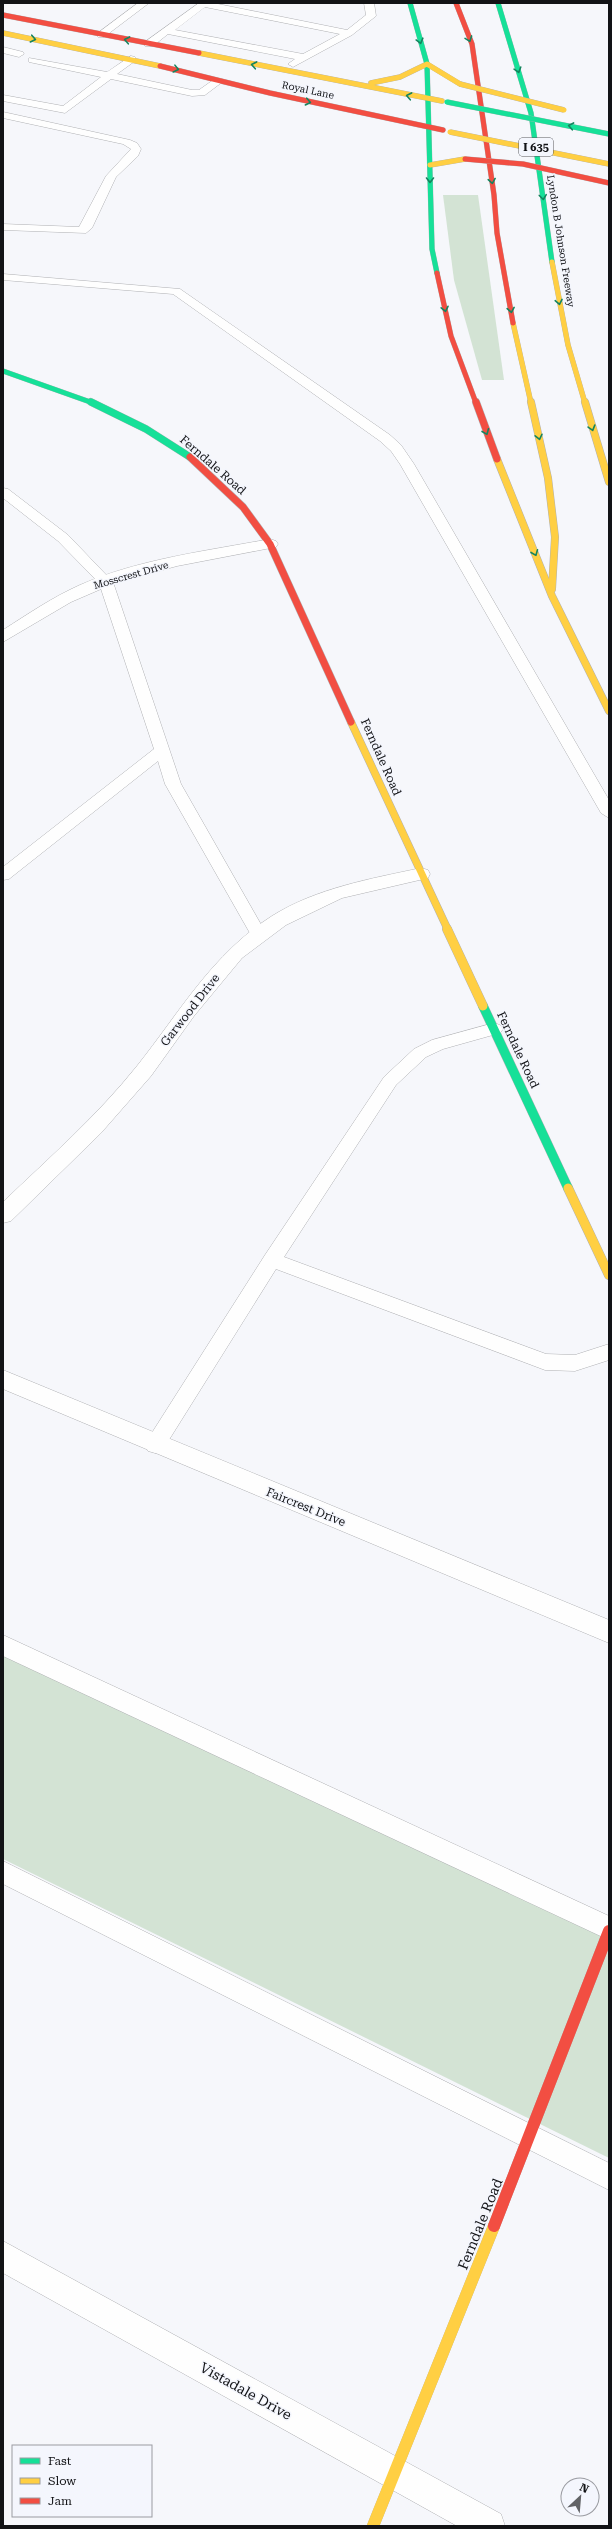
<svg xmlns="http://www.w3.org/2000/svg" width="612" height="2529" font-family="'Roboto Serif',serif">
  <rect width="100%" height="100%" fill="#f6f7fb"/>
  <g fill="#d3e3d4">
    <path d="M 443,195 L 478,195 L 504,380 L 482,380 L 454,280 Z"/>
    <path d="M 3,1640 L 609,1925 L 609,2158 L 3,1859 Z"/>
  </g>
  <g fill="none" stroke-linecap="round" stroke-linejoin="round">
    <g stroke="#b0b1b4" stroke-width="1">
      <g id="lane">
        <path d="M 138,3 L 149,3 L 104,37 L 98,37 L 98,33 Z"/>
        <path d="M 199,3 L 213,3 L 347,30 L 366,15 L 364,3 L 374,3 L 376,16 L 352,35 L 293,67 L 288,64 L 295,59 L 168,34 L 153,46 L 145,46 L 145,42 ZM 205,7 L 340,34 L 303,54 L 175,30 Z"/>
        <path d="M 3,47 L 23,52 L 24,54 L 19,57 L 3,53 Z"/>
        <path d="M 131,56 L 135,57 L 135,61 L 117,74 L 192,90 L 199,90 L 216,78 L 225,80 L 205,95 L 192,96 L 111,79 L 65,113 L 3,101 L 3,95 L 63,106 L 101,77 L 29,62 L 29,58 L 107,72 Z"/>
        <path d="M 3,112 L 130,140 L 137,143 L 141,149 L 138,156 L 116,177 L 92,228 L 86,233 L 3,230 L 3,224 L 79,227 L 106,176 L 131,149 L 123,144 L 3,118 Z"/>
        <path d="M 3,274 L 180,289 L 390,435 L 401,445 L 414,464 L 609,800 L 609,818 L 601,813 L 400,464 L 391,451 L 380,441 L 173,294 L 3,280 Z"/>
        <path d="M 3,488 L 8,489 L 68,535 L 113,582 L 181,784 L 267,935 L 265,939 L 253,939 L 251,935 L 165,784 L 158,761 L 9,879 L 3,880 L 3,867 L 154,749 L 99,583 L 58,541 L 3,498 Z"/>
        <path d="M 494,1023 L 500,1025 L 503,1029 L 500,1033 L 443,1049 L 426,1057 L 396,1085 L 284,1257 L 546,1354 L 575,1355 L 609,1344 L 609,1360 L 575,1371 L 545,1370 L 276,1269 L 162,1451 L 155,1453 L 148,1451 L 145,1445 L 148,1439 L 265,1255 L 384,1077 L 414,1049 L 432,1040 Z"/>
        <path d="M 3,1635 L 609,1916 L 609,1940 L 3,1656 Z"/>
        <path d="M 3,1861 L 609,2163 L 609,2190 L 3,1884 Z"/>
      </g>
    </g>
    <g stroke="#b0b1b4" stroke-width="1">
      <g id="street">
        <path d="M 270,539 L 276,541 L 278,544 L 276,547 L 177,566 L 115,583 L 71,602 L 3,642 L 3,630 C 28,614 53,597 80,585 C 139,559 207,551 270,539 Z"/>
        <path d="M 421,868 L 428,870 L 430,874 L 428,878 L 342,898 L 286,925 L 242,958 L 194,1016 L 151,1076 L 101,1133 L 11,1221 L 3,1223 L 3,1202 C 49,1158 97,1116 137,1066 C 180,1012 212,954 272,916 C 317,888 370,879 421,868 Z"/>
        <path d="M 3,1370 L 609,1620 L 609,1643 L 3,1389 Z"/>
        <path d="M 3,2241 L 501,2514 L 505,2526 L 457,2526 L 3,2273 Z"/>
      </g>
    </g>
    <g stroke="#b0b1b4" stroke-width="5.5">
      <g id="fast-far2">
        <path d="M 410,3 L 427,64 L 432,249 L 437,273"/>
        <path d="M 498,3 L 531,113 L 552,262"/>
        <path d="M 3,371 L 93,403"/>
      </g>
    </g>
    <g stroke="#b0b1b4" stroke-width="8">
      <path id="fast-far1" d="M 91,402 L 146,429 L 190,457"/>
    </g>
    <g stroke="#b0b1b4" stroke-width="10">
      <path id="fast" d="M 483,1006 L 568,1188"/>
    </g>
    <g stroke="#b0b1b4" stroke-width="5.5">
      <g id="slow-far3">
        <path d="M 3,33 L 160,66"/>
        <path d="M 199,53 L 442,101"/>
        <path d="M 371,83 L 400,77 L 427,64 L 460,84"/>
        <path d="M 430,165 L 465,159"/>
        <path d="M 552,262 L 568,345 L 585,403"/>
        <path d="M 513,323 L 531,403"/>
      </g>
    </g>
    <g stroke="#b0b1b4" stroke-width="8">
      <g id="slow-far2">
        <path d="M 531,402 L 548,478 L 555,537 L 552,589"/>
        <path d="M 585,402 L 609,482"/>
        <path d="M 497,459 L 552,596 L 609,711"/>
        <path d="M 351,722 L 448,930"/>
      </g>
    </g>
    <g stroke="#b0b1b4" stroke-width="10">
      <g id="slow-far1">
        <path d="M 447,929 L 483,1006"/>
        <path d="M 568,1188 L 609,1275"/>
      </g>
    </g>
    <g stroke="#b0b1b4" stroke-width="12">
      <path id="slow" d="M 373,2526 L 494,2226"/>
    </g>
    <g stroke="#b0b1b4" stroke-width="5.5">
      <g id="jam-far2">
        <path d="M 456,3 L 472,44 L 494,195 L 497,233 L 513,323"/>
        <path d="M 3,15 L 199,53"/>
        <path d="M 160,66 L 270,93 L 443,130"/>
        <path d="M 437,273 L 451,336 L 476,403"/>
      </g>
    </g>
    <g stroke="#b0b1b4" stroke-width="8">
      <g id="jam-far1">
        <path d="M 476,402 L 497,459"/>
        <path d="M 190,457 L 243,507 L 270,544 L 351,722"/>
      </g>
    </g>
    <g stroke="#b0b1b4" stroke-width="12">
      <path id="jam" d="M 494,2226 L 609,1931"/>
    </g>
    <use href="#lane" fill="#fefefe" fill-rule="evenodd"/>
    <use href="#street" fill="#fefefe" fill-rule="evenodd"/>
    <use href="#fast-far2" stroke="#16e098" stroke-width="5"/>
    <use href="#fast-far1" stroke="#16e098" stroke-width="7"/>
    <use href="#fast" stroke="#16e098" stroke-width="9"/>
    <use href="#slow-far3" stroke="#ffcf43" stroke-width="5"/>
    <use href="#slow-far2" stroke="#ffcf43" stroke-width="7"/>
    <use href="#slow-far1" stroke="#ffcf43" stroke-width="9"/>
    <use href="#slow" stroke="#ffcf43" stroke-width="12"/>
    <use href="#jam-far2" stroke="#f24e42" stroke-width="5"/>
    <use href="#jam-far1" stroke="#f24e42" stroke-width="7"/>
    <use href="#jam" stroke="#f24e42" stroke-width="12"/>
    <g stroke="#b0b1b4" stroke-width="5.5" stroke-linecap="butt">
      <path id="fast-bridge" d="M 447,102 L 609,134"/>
    </g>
    <g stroke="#b0b1b4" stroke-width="5.5" stroke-linecap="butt">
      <g id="slow-bridge">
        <path d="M 460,84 L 564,110"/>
        <path d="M 450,132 L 609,164"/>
      </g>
    </g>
    <g stroke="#b0b1b4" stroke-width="5.5" stroke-linecap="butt">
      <path id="jam-bridge" d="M 465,159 L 523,164 L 609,183"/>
    </g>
    <use href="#fast-bridge" stroke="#16e098" stroke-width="5"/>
    <use href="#slow-bridge" stroke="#ffcf43" stroke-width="5"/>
    <use href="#jam-bridge" stroke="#f24e42" stroke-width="5"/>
  </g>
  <defs><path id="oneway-chevron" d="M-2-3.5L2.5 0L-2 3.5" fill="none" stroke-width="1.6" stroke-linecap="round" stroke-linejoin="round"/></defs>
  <g stroke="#14845e">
    <use href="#oneway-chevron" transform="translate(33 39) rotate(12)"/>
    <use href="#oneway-chevron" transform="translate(469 39) rotate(70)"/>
    <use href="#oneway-chevron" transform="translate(127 40) rotate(-169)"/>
    <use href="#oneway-chevron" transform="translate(420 41) rotate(75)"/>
    <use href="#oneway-chevron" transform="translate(254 65) rotate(-169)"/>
    <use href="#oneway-chevron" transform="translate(176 69) rotate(14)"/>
    <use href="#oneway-chevron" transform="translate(518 70) rotate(73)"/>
    <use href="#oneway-chevron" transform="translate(409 96) rotate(-169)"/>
    <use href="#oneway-chevron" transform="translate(308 102) rotate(12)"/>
    <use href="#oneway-chevron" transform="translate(571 126) rotate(-169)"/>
    <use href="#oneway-chevron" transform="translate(430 180) rotate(90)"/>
    <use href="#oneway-chevron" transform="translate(492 181) rotate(81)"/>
    <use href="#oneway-chevron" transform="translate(543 197) rotate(83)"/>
    <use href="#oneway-chevron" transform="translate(559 302) rotate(79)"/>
    <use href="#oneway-chevron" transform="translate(445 309) rotate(78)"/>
    <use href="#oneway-chevron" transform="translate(511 310) rotate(80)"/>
    <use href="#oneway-chevron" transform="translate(592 428) rotate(74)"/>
    <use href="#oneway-chevron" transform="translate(486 432) rotate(68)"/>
    <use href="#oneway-chevron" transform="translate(539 437) rotate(77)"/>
    <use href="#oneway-chevron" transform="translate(535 553) rotate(68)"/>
  </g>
  <g text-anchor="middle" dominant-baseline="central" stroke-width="3" stroke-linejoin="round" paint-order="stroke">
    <g font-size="10" fill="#121316" stroke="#f4f6fd">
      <text transform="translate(308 90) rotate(12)">Royal Lane</text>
      <text transform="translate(561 241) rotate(81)">Lyndon B Johnson Freeway</text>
      <text transform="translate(131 575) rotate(-16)">Mosscrest Drive</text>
    </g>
    <rect fill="#f4f6fd" stroke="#56575b" stroke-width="1" x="519" y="138" width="34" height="18" rx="3"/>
    <g font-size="11" font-weight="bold" fill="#121316">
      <text x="536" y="147">I 635</text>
    </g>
    <g font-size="12" fill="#121316" stroke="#f4f6fd">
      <text transform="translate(213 465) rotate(41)">Ferndale Road</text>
      <text transform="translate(381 757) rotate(66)">Ferndale Road</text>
      <text transform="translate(190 1010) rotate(-52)">Garwood Drive</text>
      <text transform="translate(518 1050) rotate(65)">Ferndale Road</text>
      <text transform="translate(306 1507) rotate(22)">Faircrest Drive</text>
    </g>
    <g font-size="14" fill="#121316" stroke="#f4f6fd">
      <text transform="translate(480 2224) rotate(-68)">Ferndale Road</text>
      <text transform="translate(246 2391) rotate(29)">Vistadale Drive</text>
    </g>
  </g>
  <rect width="612" height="2529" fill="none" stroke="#121316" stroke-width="8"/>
  <rect x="12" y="2445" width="140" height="72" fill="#f4f6fd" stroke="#9a9ba1"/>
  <rect x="20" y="2458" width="20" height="6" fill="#16e098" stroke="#9a9ba1"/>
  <text x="48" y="2465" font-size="12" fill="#121316">Fast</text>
  <rect x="20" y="2478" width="20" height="6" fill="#ffcf43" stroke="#9a9ba1"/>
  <text x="48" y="2485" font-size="12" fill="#121316">Slow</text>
  <rect x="20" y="2498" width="20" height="6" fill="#f24e42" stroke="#9a9ba1"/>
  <text x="48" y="2505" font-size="12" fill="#121316">Jam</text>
  <g transform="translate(580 2497) rotate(26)"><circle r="19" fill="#f4f6fd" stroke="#9a9ba1"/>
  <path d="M0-3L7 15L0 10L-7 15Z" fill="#626366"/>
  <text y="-6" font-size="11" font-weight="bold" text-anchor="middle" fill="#121316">N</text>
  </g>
</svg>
